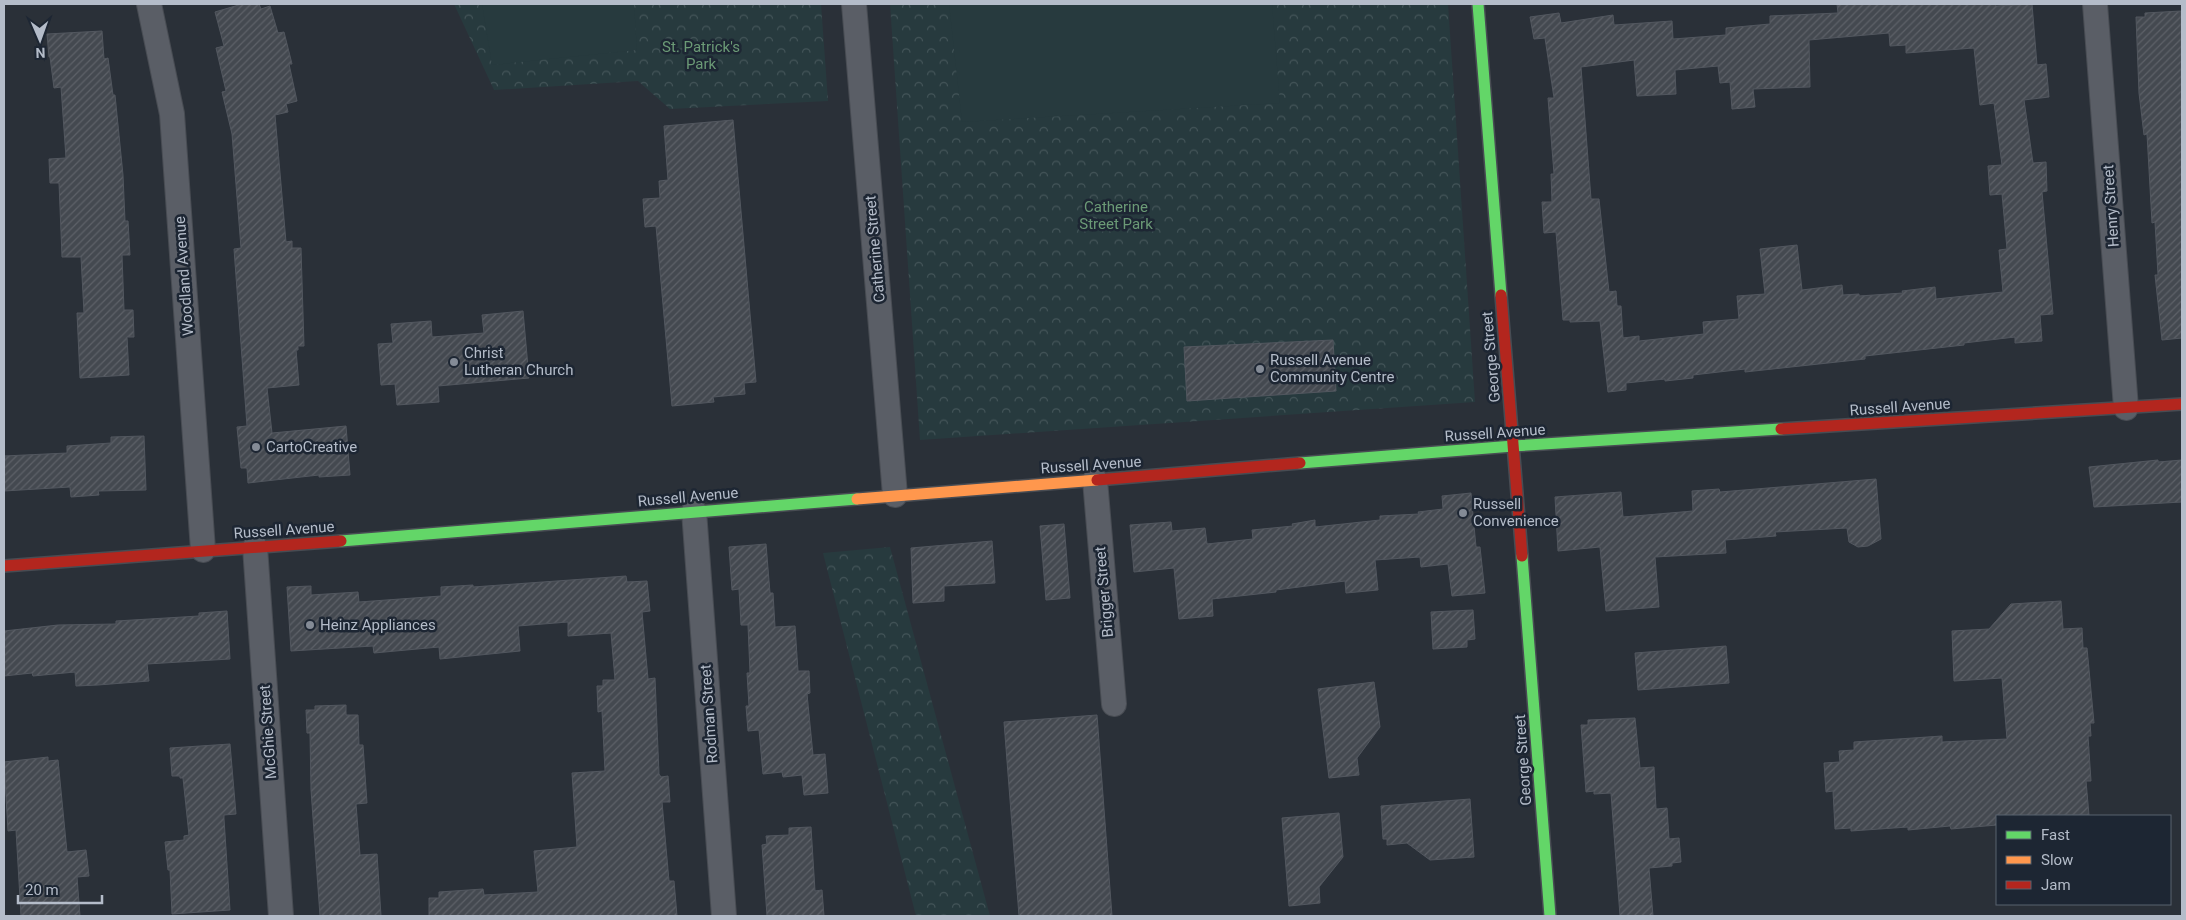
<svg xmlns="http://www.w3.org/2000/svg" width="2186" height="920" font-family="Roboto,sans-serif">
  <defs>
    <pattern id="forest-crowns" width="20" height="18" patternUnits="userSpaceOnUse" patternTransform="scale(1.25)"><rect width="20" height="18" fill="#273a3e"/><path d="M2 6a3 3 0 1 1 6 0M12 15a3 3 0 1 1 6 0" fill="none" stroke="#445559"/></pattern>
    <pattern id="building-hatch" width="6" height="6" patternUnits="userSpaceOnUse" patternTransform="scale(1.25)"><rect width="6" height="6" fill="#444950"/><path d="M-1 1l2-2M0 6l6-6M5 7l2-2" fill="none" stroke="#5d6168"/></pattern>
  </defs>
  <rect width="100%" height="100%" fill="#2a3038"/>
  <g fill="url(#forest-crowns)">
    <path d="M 454,4 L 821,4 L 828,101 L 670,109 L 638,81 L 494,90 Z"/>
    <path d="M 890,4 L 1448,4 L 1475,402 L 920,440 Z"/>
    <path d="M 890,547 L 990,916 L 916,916 L 823,553 Z"/>
  </g>
  <g fill="#273a3e">
    <path d="M 482,4 L 634,4 L 637,50 L 492,65 Z"/>
    <path d="M 949,4 L 1272,4 L 1280,103 L 962,122 Z"/>
  </g>
  <g fill="url(#building-hatch)" stroke="#52575f" fill-rule="evenodd">
    <path d="M 242,4 L 259,4 L 261,9 L 270,6 L 278,33 L 284,32 L 292,64 L 289,64 L 297,101 L 286,104 L 288,112 L 275,115 L 286,242 L 292,241 L 292,248 L 301,248 L 304,346 L 298,346 L 298,350 L 296,350 L 299,385 L 267,388 L 272,433 L 346,426 L 350,475 L 319,477 L 319,475 L 248,483 L 247,468 L 241,468 L 237,427 L 247,426 L 234,249 L 241,248 L 232,134 L 222,92 L 226,91 L 216,48 L 224,46 L 215,12 Z"/>
    <path d="M 1837,4 L 1995,4 L 1996,6 L 2032,4 L 2037,65 L 2046,64 L 2049,97 L 2024,100 L 2033,163 L 2046,162 L 2047,191 L 2042,192 L 2053,314 L 2040,315 L 2042,341 L 2015,343 L 2015,337 L 1964,343 L 1964,345 L 1865,356 L 1865,359 L 1745,372 L 1745,369 L 1693,375 L 1693,378 L 1665,381 L 1665,379 L 1626,383 L 1626,390 L 1608,392 L 1600,321 L 1570,322 L 1570,320 L 1563,320 L 1556,232 L 1544,233 L 1542,202 L 1552,202 L 1551,174 L 1554,174 L 1548,98 L 1554,98 L 1545,38 L 1534,39 L 1530,17 L 1559,13 L 1561,23 L 1613,15 L 1614,25 L 1672,21 L 1673,39 L 1726,35 L 1726,28 L 1770,24 L 1770,16 L 1838,13 ZM 1889,33 L 1890,46 L 1906,45 L 1906,53 L 1974,48 L 1980,105 L 1994,103 L 2002,165 L 1988,166 L 1990,195 L 2002,194 L 2007,249 L 1999,250 L 2003,292 L 1936,299 L 1935,287 L 1902,291 L 1903,293 L 1859,296 L 1859,294 L 1843,295 L 1842,285 L 1802,290 L 1797,245 L 1760,249 L 1765,294 L 1737,296 L 1739,319 L 1703,322 L 1704,334 L 1639,341 L 1639,336 L 1623,338 L 1621,306 L 1617,306 L 1616,291 L 1609,292 L 1599,199 L 1591,199 L 1581,67 L 1634,60 L 1637,96 L 1676,94 L 1675,70 L 1718,66 L 1720,83 L 1730,82 L 1732,109 L 1755,107 L 1753,89 L 1810,87 L 1809,40 Z"/>
    <path d="M 2181,11 L 2182,338 L 2162,340 L 2155,275 L 2158,275 L 2155,222 L 2152,223 L 2147,134 L 2144,135 L 2139,93 L 2136,17 L 2145,17 L 2145,13 Z"/>
    <path d="M 102,31 L 104,59 L 108,58 L 113,95 L 115,95 L 123,175 L 125,221 L 128,221 L 130,255 L 122,255 L 124,310 L 133,310 L 134,337 L 127,337 L 129,375 L 80,378 L 77,313 L 84,313 L 81,257 L 62,257 L 59,183 L 50,183 L 49,159 L 66,158 L 61,87 L 54,88 L 50,57 L 49,57 L 47,34 Z"/>
    <path d="M 733,120 L 756,382 L 744,383 L 745,394 L 713,397 L 714,402 L 672,406 L 656,226 L 645,227 L 643,199 L 660,198 L 659,181 L 668,180 L 664,126 Z"/>
    <path d="M 523,311 L 529,378 L 438,386 L 439,402 L 397,405 L 395,384 L 381,385 L 378,344 L 393,343 L 391,324 L 431,321 L 432,337 L 484,333 L 482,315 Z"/>
    <path d="M 1333,340 L 1336,391 L 1187,401 L 1184,347 Z"/>
    <path d="M 144,436 L 146,490 L 98,491 L 99,495 L 71,497 L 70,487 L 4,491 L 4,456 L 67,453 L 67,446 L 111,443 L 111,437 Z"/>
    <path d="M 2158,460 L 2158,462 L 2182,460 L 2182,502 L 2094,507 L 2089,467 Z"/>
    <path d="M 1876,479 L 1881,539 L 1868,546 L 1858,547 L 1849,542 L 1847,528 L 1775,532 L 1776,536 L 1725,540 L 1726,553 L 1655,557 L 1659,607 L 1606,611 L 1600,547 L 1558,551 L 1555,497 L 1621,492 L 1623,517 L 1693,511 L 1692,491 L 1719,489 L 1720,492 Z"/>
    <path d="M 1471,493 L 1476,547 L 1480,547 L 1485,593 L 1452,596 L 1448,564 L 1421,567 L 1420,557 L 1375,560 L 1378,590 L 1346,593 L 1345,581 L 1276,590 L 1276,592 L 1212,599 L 1213,616 L 1179,619 L 1174,568 L 1134,572 L 1130,525 L 1171,522 L 1172,531 L 1205,528 L 1207,544 L 1253,539 L 1252,530 L 1293,526 L 1292,524 L 1315,520 L 1315,527 L 1380,520 L 1380,516 L 1419,514 L 1418,512 L 1443,509 L 1442,496 Z"/>
    <path d="M 1064,524 L 1070,598 L 1046,600 L 1040,526 Z"/>
    <path d="M 992,541 L 995,583 L 944,586 L 944,601 L 913,603 L 911,548 Z"/>
    <path d="M 766,544 L 770,593 L 773,593 L 775,627 L 795,626 L 798,671 L 809,671 L 810,693 L 807,694 L 813,755 L 825,754 L 828,793 L 804,795 L 802,775 L 783,777 L 782,772 L 763,774 L 759,730 L 748,731 L 746,706 L 749,706 L 747,673 L 750,673 L 748,625 L 741,625 L 739,589 L 732,590 L 729,547 Z"/>
    <path d="M 626,576 L 627,582 L 647,581 L 650,611 L 642,612 L 648,679 L 655,678 L 659,774 L 661,777 L 668,776 L 670,802 L 662,802 L 669,881 L 674,881 L 677,916 L 429,916 L 429,898 L 439,898 L 439,892 L 483,889 L 484,895 L 538,892 L 534,851 L 577,847 L 572,773 L 605,771 L 602,711 L 598,712 L 597,686 L 603,686 L 603,680 L 615,680 L 611,633 L 568,636 L 568,622 L 518,626 L 520,651 L 440,659 L 439,647 L 374,653 L 373,646 L 291,651 L 287,587 L 311,586 L 311,595 L 358,592 L 359,602 L 441,596 L 441,587 L 473,585 L 473,587 Z"/>
    <path d="M 2061,601 L 2063,629 L 2082,628 L 2083,648 L 2087,648 L 2094,723 L 2090,723 L 2091,736 L 2088,736 L 2091,781 L 2086,781 L 2089,815 L 1997,816 L 1997,825 L 1951,829 L 1950,826 L 1908,830 L 1908,827 L 1851,831 L 1851,828 L 1835,829 L 1833,791 L 1826,792 L 1824,763 L 1840,762 L 1839,751 L 1854,750 L 1854,742 L 1942,736 L 1942,742 L 2007,739 L 2002,678 L 1954,681 L 1952,631 L 1989,629 L 2011,604 Z"/>
    <path d="M 1473,610 L 1475,639 L 1467,640 L 1467,647 L 1433,649 L 1431,612 Z"/>
    <path d="M 227,611 L 230,659 L 147,664 L 149,681 L 98,685 L 76,686 L 75,672 L 33,676 L 32,673 L 4,676 L 4,631 L 58,625 L 116,624 L 116,621 L 199,616 L 199,613 Z"/>
    <path d="M 1726,646 L 1729,683 L 1638,690 L 1635,653 Z"/>
    <path d="M 1374,682 L 1380,727 L 1357,758 L 1359,775 L 1329,778 L 1318,689 Z"/>
    <path d="M 346,705 L 346,715 L 358,715 L 359,745 L 363,745 L 367,803 L 356,804 L 360,855 L 377,854 L 381,916 L 320,916 L 311,790 L 310,733 L 307,733 L 306,710 L 315,710 L 315,706 Z"/>
    <path d="M 1097,715 L 1112,916 L 1019,916 L 1004,722 Z"/>
    <path d="M 1635,718 L 1640,768 L 1654,767 L 1656,809 L 1667,808 L 1669,839 L 1679,838 L 1681,862 L 1672,863 L 1672,866 L 1649,868 L 1653,916 L 1620,916 L 1611,793 L 1594,794 L 1594,791 L 1586,792 L 1581,725 L 1588,725 L 1588,720 Z"/>
    <path d="M 230,744 L 236,814 L 224,815 L 224,819 L 230,910 L 172,914 L 170,870 L 168,870 L 165,842 L 184,840 L 184,836 L 189,835 L 183,778 L 180,778 L 180,776 L 172,776 L 170,748 Z"/>
    <path d="M 48,757 L 48,761 L 58,760 L 67,852 L 86,850 L 89,876 L 77,877 L 80,916 L 21,916 L 16,830 L 8,831 L 4,762 Z"/>
    <path d="M 1470,799 L 1474,857 L 1430,860 L 1407,843 L 1387,845 L 1387,839 L 1383,839 L 1381,806 Z"/>
    <path d="M 1339,813 L 1343,857 L 1319,887 L 1320,903 L 1289,906 L 1282,818 Z"/>
    <path d="M 811,827 L 815,891 L 822,890 L 824,916 L 767,916 L 762,845 L 767,844 L 766,836 L 789,835 L 789,828 Z"/>
  </g>
  <g fill="none" stroke-linecap="round" stroke-linejoin="round">
    <g stroke="#484c53" stroke-width="26">
      <g id="street">
        <path d="M 149,4 L 172,114 L 203,550"/>
        <path d="M 854,4 L 895,495"/>
        <path d="M 2095,4 L 2126,408"/>
        <path d="M 1095,480 L 1114,704"/>
        <path d="M 694,511 L 724,916"/>
        <path d="M 255,547 L 281,916"/>
      </g>
    </g>
    <g stroke="#484c53" stroke-width="14">
      <g id="fast">
        <path d="M 1478,4 L 1501,295"/>
        <path d="M 1300,463 L 1513,446 L 1781,429"/>
        <path d="M 341,541 L 857,499"/>
        <path d="M 1522,556 L 1550,916"/>
      </g>
    </g>
    <g stroke="#484c53" stroke-width="14">
      <path id="slow" d="M 857,499 L 1097,480"/>
    </g>
    <g stroke="#484c53" stroke-width="14">
      <g id="jam">
        <path d="M 1501,295 L 1522,556"/>
        <path d="M 1781,429 L 2182,404"/>
        <path d="M 1097,480 L 1300,463"/>
        <path d="M 4,566 L 341,541"/>
      </g>
    </g>
    <use href="#street" stroke="#5a5e66" stroke-width="24"/>
    <use href="#fast" stroke="#63d668" stroke-width="11"/>
    <use href="#slow" stroke="#ff974d" stroke-width="11"/>
    <use href="#jam" stroke="#b3261e" stroke-width="11"/>
  </g>
  <g fill="#848b96" stroke="#1d2633" stroke-width="2">
    <circle cx="454" cy="362" r="5"/>
    <circle cx="1260" cy="369" r="5"/>
    <circle cx="256" cy="447" r="5"/>
    <circle cx="1463" cy="513" r="5"/>
    <circle cx="310" cy="625" r="5"/>
  </g>
  <g text-anchor="middle" dominant-baseline="central" stroke-width="5" stroke-linejoin="round" paint-order="stroke">
    <g font-size="15" fill="#6b9a76" stroke="#1d2633">
      <text x="701" y="47">St. Patrick's<tspan x="701" dy="17">Park</tspan></text>
      <text x="1116" y="207">Catherine<tspan x="1116" dy="17">Street Park</tspan></text>
    </g>
    <g font-size="15" fill="#b4bcc9" stroke="#1d2633">
      <text transform="translate(2111 206) rotate(-94)">Henry Street</text>
      <text transform="translate(875 249) rotate(-95)">Catherine Street</text>
      <text transform="translate(184 276) rotate(-94)">Woodland Avenue</text>
      <text transform="translate(1491 357) rotate(-95)">George Street</text>
      <text transform="translate(1900 407) rotate(-4)">Russell Avenue</text>
      <text transform="translate(1495 433) rotate(-4)">Russell Avenue</text>
      <text transform="translate(1091 465) rotate(-4)">Russell Avenue</text>
      <text transform="translate(688 497) rotate(-5)">Russell Avenue</text>
      <text transform="translate(284 530) rotate(-4)">Russell Avenue</text>
      <text transform="translate(1104 592) rotate(-95)">Brigger Street</text>
      <text transform="translate(709 714) rotate(-94)">Rodman Street</text>
      <text transform="translate(268 732) rotate(-94)">McGhie Street</text>
      <text transform="translate(1523 760) rotate(-94)">George Street</text>
    </g>
    <g font-size="15" fill="#b4bcc9" stroke="#1d2633" text-anchor="start">
      <text x="464" y="353">Christ<tspan x="464" dy="17">Lutheran Church</tspan></text>
      <text x="1270" y="360">Russell Avenue<tspan x="1270" dy="17">Community Centre</tspan></text>
      <text x="266" y="447">CartoCreative</text>
      <text x="1473" y="504">Russell<tspan x="1473" dy="17">Convenience</tspan></text>
      <text x="320" y="625">Heinz Appliances</text>
    </g>
  </g>
  <rect width="2186" height="920" fill="none" stroke="#b4bcc9" stroke-width="10"/>
  <rect x="1996" y="815" width="175" height="90" fill="#1d2633" stroke="#59626f"/>
  <rect x="2006" y="831" width="25" height="8" fill="#63d668" stroke="#59626f"/>
  <text x="2041" y="840" font-size="15" fill="#b4bcc9">Fast</text>
  <rect x="2006" y="856" width="25" height="8" fill="#ff974d" stroke="#59626f"/>
  <text x="2041" y="865" font-size="15" fill="#b4bcc9">Slow</text>
  <rect x="2006" y="881" width="25" height="8" fill="#b3261e" stroke="#59626f"/>
  <text x="2041" y="890" font-size="15" fill="#b4bcc9">Jam</text>
  <g transform="translate(40 40) rotate(178)" stroke="#1d2633" stroke-width="4" paint-order="stroke">
  <path d="M0-4L9 19L0 12L-9 19Z" fill="#b4bcc9"/>
  <text y="-8" font-size="14" font-weight="bold" text-anchor="middle" fill="#b4bcc9">N</text>
  </g>
  <path d="M18 895v8h84v-8" fill="none" stroke="#b4bcc9" stroke-width="2.5"/>
  <text x="25" y="895" font-size="15" fill="#b4bcc9" stroke="#1d2633" stroke-width="4" paint-order="stroke">20 m</text>
</svg>
